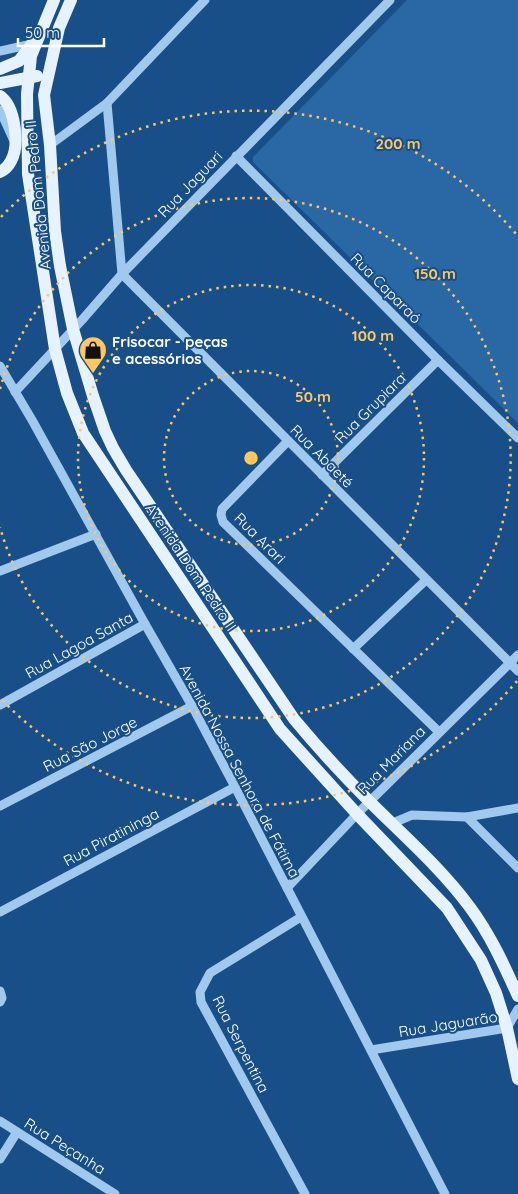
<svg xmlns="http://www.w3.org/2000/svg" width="518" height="1194" font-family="Quicksand,sans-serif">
  <rect width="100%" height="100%" fill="#194f88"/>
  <path fill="#2967a5" d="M 407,0 L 518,0 L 518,423 L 253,162 L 253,157 Z"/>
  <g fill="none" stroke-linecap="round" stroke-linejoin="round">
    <g stroke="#a1c8ed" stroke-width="9">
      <path d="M 0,51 L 32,44"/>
      <path d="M 107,103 L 122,274 L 518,671"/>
      <path d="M 0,110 L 14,141"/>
      <path d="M 50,145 L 107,103 L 205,0"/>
      <path d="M 236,156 L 438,360 L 518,438"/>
      <path d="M 0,366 L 32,420 L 145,624 L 192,706 L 235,787 L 445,1194"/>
      <path d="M 15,392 L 82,320 L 122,274 L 390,0"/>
      <path d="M 288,441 L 222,509 L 221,515 L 223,522 L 439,732"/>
      <path d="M 322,475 L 438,360"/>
      <path d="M 0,571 L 96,534"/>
      <path d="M 353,649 L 426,580"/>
      <path d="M 0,705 L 145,624"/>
      <path d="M 0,806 L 192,706"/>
      <path d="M 467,817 L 518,868"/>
      <path d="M 393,823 L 412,815 L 467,817 L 518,808"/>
      <path d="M 287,888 L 357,814 L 518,655"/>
      <path d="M 0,912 L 235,787"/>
      <path d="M 301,917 L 210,973 L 200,992 L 201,1002 L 305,1194"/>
      <path d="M 0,991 L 2,998 L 0,1002"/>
      <path d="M 371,1050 L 507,1028 L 518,1009"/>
      <path d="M 0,1121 L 115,1194"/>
      <path d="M 0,1159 L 17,1132"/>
    </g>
    <g stroke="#e7f2ff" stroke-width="12">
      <path d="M 54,0 L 31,56 L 27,94 L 28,174 L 55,349 L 67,393 L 83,433 L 280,729 L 357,814 L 447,908 L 481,960 L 496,993 L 507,1028 L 518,1079"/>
      <path d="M 71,0 L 59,28 L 44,95 L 50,145 L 55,231 L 60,266 L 73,329 L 93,396 L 105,431 L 113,448 L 126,470 L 294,719 C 318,748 343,775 369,801 C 403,835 440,867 469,906 C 490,934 504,965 518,996"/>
      <path d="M 0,69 L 19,61 L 32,44"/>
      <path d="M 0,83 L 37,76"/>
      <path d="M 0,96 C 15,106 20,145 11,161 C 9,165 4,170 0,172"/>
    </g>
  </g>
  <g fill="none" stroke="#ffc85d" stroke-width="2.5" stroke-dasharray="2.5 5">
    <circle cx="251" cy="458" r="87"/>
    <circle cx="251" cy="458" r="173"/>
    <path d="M0 389A260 260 0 1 1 0 527"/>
    <path d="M517 681A347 347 0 0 1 1 699M1 217A347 347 0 0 1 517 235"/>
  </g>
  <defs>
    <g id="shop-pin" transform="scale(1.4375)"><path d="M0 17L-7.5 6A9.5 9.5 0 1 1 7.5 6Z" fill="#ffc85d" stroke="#194f88"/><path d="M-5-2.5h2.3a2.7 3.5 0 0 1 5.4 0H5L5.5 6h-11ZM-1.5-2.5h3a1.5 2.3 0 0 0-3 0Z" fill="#111"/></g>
  </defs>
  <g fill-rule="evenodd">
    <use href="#shop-pin" x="93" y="350"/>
  </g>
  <g text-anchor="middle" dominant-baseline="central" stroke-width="4" stroke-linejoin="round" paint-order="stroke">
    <g font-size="15" fill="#fff" stroke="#194f88">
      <text transform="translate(190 184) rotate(-46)">Rua Jaguari</text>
      <text transform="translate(38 195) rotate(-96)">Avenida Dom Pedro II</text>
      <text transform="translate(386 288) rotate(45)">Rua Caparaó</text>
      <text transform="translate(370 408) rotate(-45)">Rua Grupiara</text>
      <text transform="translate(322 456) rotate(45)">Rua Abaeté</text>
      <text transform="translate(260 538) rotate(45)">Rua Arari</text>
      <text transform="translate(191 567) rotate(56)">Avenida Dom Pedro II</text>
      <text transform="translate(79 645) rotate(-29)">Rua Lagoa Santa</text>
      <text transform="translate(90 744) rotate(-27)">Rua São Jorge</text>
      <text transform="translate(391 760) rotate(-45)">Rua Mariana</text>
      <text transform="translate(240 771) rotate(62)">Avenida Nossa Senhora de Fátima</text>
      <text transform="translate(111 837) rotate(-28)">Rua Piratininga</text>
      <text transform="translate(448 1024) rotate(-9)">Rua Jaguarão</text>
      <text transform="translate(241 1044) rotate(63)">Rua Serpentina</text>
      <text transform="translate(65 1146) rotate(32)">Rua Peçanha</text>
    </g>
    <g font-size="15" font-weight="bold" fill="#fff" stroke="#194f88" text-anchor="start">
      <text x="112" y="341">Frisocar - peças<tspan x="112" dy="17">e acessórios</tspan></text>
    </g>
  </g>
  <circle cx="251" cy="458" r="8" fill="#ffc85d" stroke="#194f88" stroke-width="2.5"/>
  <g font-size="15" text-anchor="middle" font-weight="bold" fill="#ffc85d" stroke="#194f88" stroke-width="4" stroke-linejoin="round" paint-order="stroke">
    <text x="398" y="149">200 m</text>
    <text x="435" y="279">150 m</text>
    <text x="373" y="341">100 m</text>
    <text x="313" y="402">50 m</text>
  </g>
  <path d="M18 38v8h86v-8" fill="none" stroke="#ffffff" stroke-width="2.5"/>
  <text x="25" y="38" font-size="15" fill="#ffffff" stroke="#194f88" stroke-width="4" paint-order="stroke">50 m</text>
</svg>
